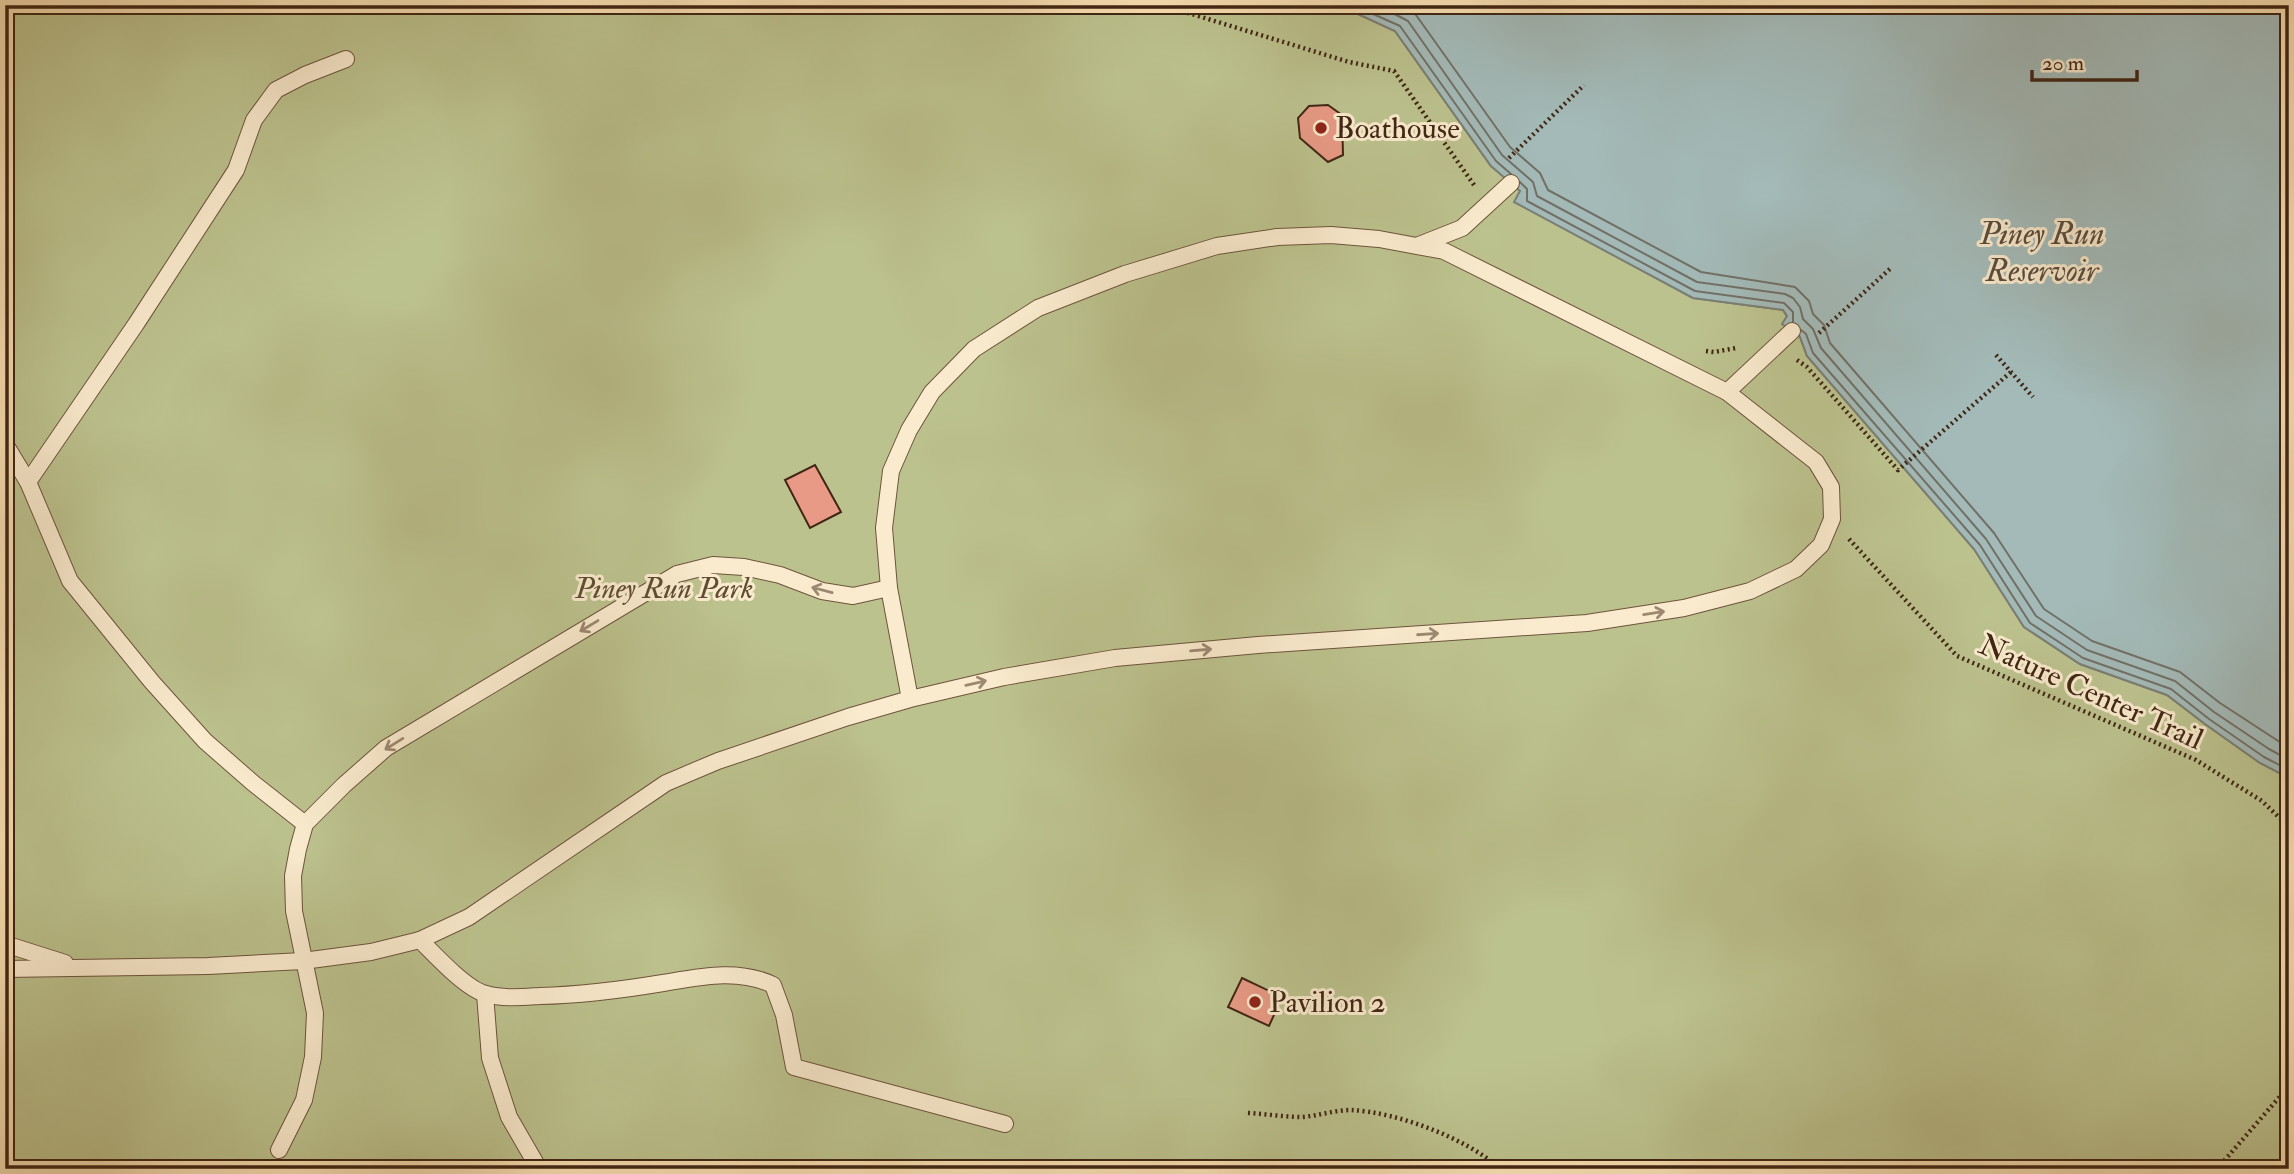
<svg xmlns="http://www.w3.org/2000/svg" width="2294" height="1174" font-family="'IM FELL Double Pica',serif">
  <rect width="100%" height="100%" fill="#f8e0b3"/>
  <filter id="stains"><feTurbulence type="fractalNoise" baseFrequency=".00286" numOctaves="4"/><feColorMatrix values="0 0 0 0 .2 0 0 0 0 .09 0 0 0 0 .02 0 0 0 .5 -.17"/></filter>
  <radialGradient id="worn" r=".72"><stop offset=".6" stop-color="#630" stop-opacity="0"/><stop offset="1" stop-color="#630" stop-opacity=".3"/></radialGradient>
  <path fill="#bcc28e" stroke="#7e7451" stroke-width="2" d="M 5,5 L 1329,5 L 1358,14 L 1395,31 L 1491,166 L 1521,191 L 1515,202 L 1693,298 L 1783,310 L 1800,337 L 1807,356 L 1974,549 L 2024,627 L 2080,664 L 2167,695 L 2205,724 L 2260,763 L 2289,778 L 2289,1169 L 5,1169 Z"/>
  <path fill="#a3bab8" stroke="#7b7f76" stroke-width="2" d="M 1329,5 L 2289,5 L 2289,778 L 2260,763 L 2205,724 L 2167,695 L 2080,664 L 2024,627 L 1974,549 L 1807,356 L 1800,337 L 1782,324 L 1787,316 L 1783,310 L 1693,298 L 1514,202 L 1520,191 L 1491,166 L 1395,31 L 1358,14 Z"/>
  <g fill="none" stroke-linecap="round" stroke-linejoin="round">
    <g stroke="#727066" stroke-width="2">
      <path d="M 1353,5 L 1400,26 L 1496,161 L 1511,174"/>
      <path d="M 1377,5 L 1408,21 L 1502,155 L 1533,182 L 1537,196 L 1697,282 L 1785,294 L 1793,298 L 1800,307 L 1803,319 L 1813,329 L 1821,348 L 1986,539 L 2036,616 L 2087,650 L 2175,681 L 2214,712 L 2269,749 L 2289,760"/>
      <path d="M 1402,5 L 1416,15 L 1510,147 L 1540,173 L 1548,190 L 1701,272 L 1795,287 L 1809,301 L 1813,314 L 1824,325 L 1830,343 L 1994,533 L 2044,609 L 2092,641 L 2180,672 L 2220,703 L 2289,748"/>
      <path d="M 1520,182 L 1527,189 L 1527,201 L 1695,291 L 1784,303 L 1793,312 L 1793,322"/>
      <path d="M 1801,330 L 1806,334 L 1813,353 L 1980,545 L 2030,623 L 2083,658 L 2171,689 L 2209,719 L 2264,757 L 2289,770"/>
    </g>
  </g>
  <g fill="#e89a86" stroke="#402614" stroke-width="2">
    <path d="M 1328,105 L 1342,115 L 1343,155 L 1328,162 L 1300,138 L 1298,118 L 1309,106 Z"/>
    <path d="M 815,465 L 841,512 L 810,528 L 785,480 Z"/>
    <path d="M 1242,978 L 1282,997 L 1269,1026 L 1228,1007 Z"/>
  </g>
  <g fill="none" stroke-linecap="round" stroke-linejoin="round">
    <g stroke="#6e543c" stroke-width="18">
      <g id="lane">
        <path d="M 1419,245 L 1462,228 L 1511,183"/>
        <path d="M 1727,392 L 1792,331"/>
        <path d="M 5,444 L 28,482 L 70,581 L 152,682 L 205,741 L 253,783 L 305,824"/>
        <path d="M 28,482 L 136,324 L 236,170 L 254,120 L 276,90 L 305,75 L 346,59"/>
        <path d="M 420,940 C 435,955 466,989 486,994 C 503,999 523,997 540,996 C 582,995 621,990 663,983 C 699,977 738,968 773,985 L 784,1015 L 794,1067 L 1005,1124"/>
        <path d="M 5,944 L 65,963"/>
        <path d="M 5,969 L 208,966 L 303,961 L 371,952 L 420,940 L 469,917 L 666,783 L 718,761 L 848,717 L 910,699 L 1004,677 L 1115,658 L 1258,645 L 1587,623 L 1684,608 L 1750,591 L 1796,569 L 1821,545 L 1832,519 L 1831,487 L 1816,462 L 1727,392 L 1444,251 L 1379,239 L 1331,235 L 1277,237 L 1217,246 L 1125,274 L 1038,308 L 974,349 L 932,392 L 909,430 L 891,471 L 884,528 L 889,588 L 910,699"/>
        <path d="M 485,994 L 490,1058 L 509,1117 L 539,1169"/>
        <path d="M 279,1150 L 304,1100 L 313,1057 L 315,1013 L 294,911 L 293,876 L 298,849 L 305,824 L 344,785 L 386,748 L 677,574 L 713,565 L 744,567 L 780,575 L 822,591 L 853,596 L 889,588"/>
      </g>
    </g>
    <g stroke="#402614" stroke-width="4.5" stroke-dasharray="2 3.5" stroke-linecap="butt">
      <path d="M 1173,5 L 1185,12 L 1349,62 L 1394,71 L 1474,185"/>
      <path d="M 1509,158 L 1584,85"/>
      <path d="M 1819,333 L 1891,268"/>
      <path d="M 1706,351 L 1714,352 L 1736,348"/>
      <path d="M 1996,355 L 2033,397"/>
      <path d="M 1797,360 L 1807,367 L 1898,470 L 2011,372"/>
      <path d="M 1849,539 L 1957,656 L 2196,760 L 2262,801 L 2289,827"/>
      <path d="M 1248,1113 C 1266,1114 1284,1117 1302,1117 C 1318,1116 1334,1110 1351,1110 C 1396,1112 1467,1138 1500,1169"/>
      <path d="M 2217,1169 L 2289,1086"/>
    </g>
    <use href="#lane" stroke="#faebce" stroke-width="16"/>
  </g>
  <defs><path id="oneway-shaft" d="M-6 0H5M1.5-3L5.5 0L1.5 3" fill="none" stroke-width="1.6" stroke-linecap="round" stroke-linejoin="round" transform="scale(1.75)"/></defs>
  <g stroke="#9d8871">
    <use href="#oneway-shaft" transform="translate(822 590) rotate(-165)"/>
    <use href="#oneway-shaft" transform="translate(1654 613) rotate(-9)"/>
    <use href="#oneway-shaft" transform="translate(589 626) rotate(149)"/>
    <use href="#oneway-shaft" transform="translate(1428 634) rotate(-4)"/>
    <use href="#oneway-shaft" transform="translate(1201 650) rotate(-5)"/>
    <use href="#oneway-shaft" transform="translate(976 683) rotate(-13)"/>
    <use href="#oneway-shaft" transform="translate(394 744) rotate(148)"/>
  </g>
  <g fill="#8f2418" stroke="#faebce" stroke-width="2.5">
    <circle cx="1321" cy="128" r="7"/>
    <circle cx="1255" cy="1002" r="7"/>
  </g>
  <g text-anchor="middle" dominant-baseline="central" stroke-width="6" stroke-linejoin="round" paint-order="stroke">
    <g font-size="30" fill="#402614" stroke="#faebce" text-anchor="start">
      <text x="1335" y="128">Boathouse</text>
      <text x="1269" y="1002">Pavilion 2</text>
    </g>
    <g font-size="30" font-style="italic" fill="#5f4d32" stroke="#faebce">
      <text x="664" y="588">Piney Run Park</text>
    </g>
    <g font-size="30" fill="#402614" stroke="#faebce">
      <text transform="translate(2091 692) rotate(24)">Nature Center Trail</text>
    </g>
    <g font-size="32" font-style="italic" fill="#594b3d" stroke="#faebce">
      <text x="2042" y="234">Piney Run<tspan x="2042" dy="37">Reservoir</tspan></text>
    </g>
  </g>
  <rect width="2294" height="1174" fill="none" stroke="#f8e0b3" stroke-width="28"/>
  <rect x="7" y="7" width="2280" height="1160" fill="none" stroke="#402614" stroke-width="3.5"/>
  <rect x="14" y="14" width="2266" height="1146" fill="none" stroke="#402614" stroke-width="2"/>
  <path d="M2032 70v10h105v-10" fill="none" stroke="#402614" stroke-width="3.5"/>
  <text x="2042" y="70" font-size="21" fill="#402614" stroke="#faebce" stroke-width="5" paint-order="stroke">20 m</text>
  <rect width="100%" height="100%" filter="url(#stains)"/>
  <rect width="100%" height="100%" fill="url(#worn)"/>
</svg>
